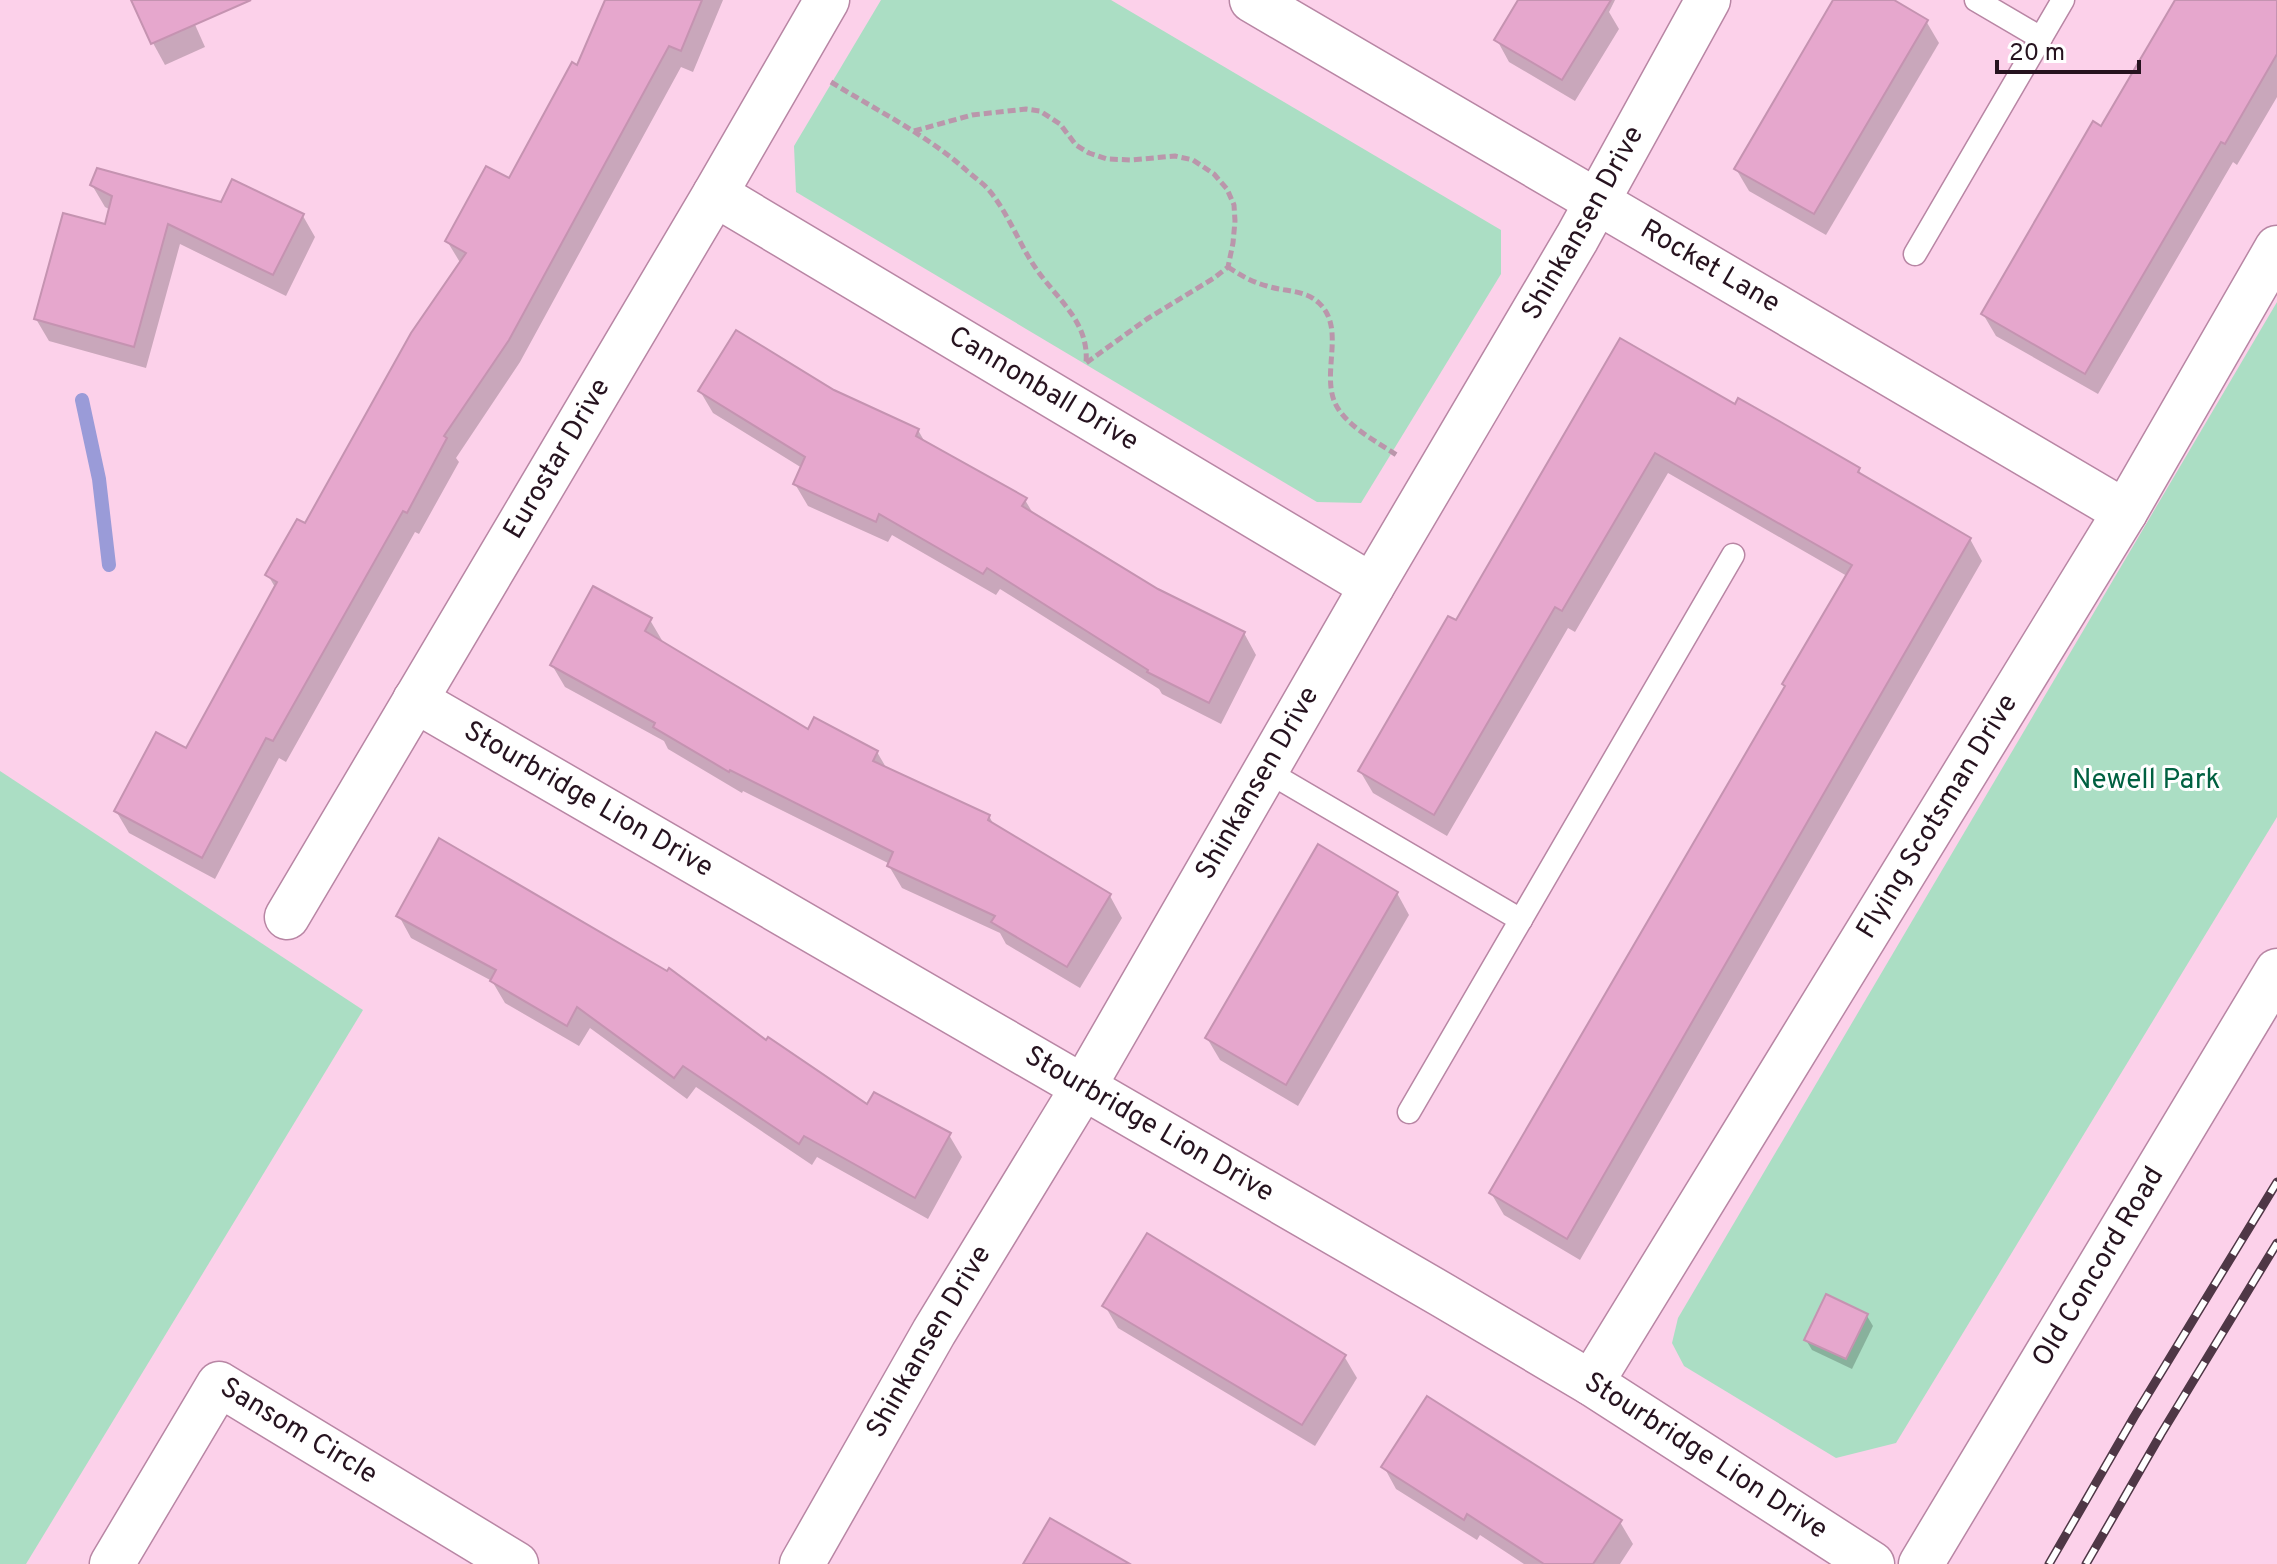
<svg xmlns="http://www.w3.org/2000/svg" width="2277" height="1564" font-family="Overpass,sans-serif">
  <rect width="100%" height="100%" fill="#fcd1ea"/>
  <g fill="#abdec4">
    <path d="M 881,0 L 1111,0 L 1501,230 L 1501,274 L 1361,503 L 1317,502 L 796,192 L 794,146 Z"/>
    <path d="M 2277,302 L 2277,817 L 1896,1443 L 1836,1458 L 1684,1366 L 1672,1343 L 1678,1318 Z"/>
    <path d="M 0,771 L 363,1010 L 26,1564 L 0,1564 Z"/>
  </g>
  <g fill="#0003">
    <path d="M 133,0 L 184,0 L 205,47 L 165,65 L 153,43 Z"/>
    <path d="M 607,0 L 723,0 L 693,72 L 681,67 L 520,362 L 456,458 L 459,462 L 419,534 L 415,532 L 286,762 L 279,758 L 215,879 L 129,833 L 116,811 L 187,750 L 276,589 L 268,575 L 306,526 L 461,264 L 447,241 L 510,181 L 578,67 Z"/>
    <path d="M 1521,0 L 1615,0 L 1609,12 L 1619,29 L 1575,101 L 1509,62 L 1497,40 Z"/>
    <path d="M 1835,0 L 1890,0 L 1926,21 L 1939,43 L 1826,235 L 1749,191 L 1736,169 Z"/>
    <path d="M 2177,0 L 2277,0 L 2277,97 L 2237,165 L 2233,162 L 2098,394 L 1996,336 L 1983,314 L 2102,129 Z"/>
    <path d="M 92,185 L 303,216 L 315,237 L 286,296 L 180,244 L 146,368 L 49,341 L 36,319 L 106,227 L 111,210 L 105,207 Z"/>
    <path d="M 1621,341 L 1736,407 L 1858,469 L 1863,477 L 1970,539 L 1982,561 L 1580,1260 L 1504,1215 L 1491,1193 L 1787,687 L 1847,576 L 1668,473 L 1575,632 L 1568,628 L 1447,836 L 1373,793 L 1360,771 L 1456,623 Z"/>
    <path d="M 700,391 L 834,392 L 918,430 L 926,444 L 1025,500 L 1034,515 L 1157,591 L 1244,633 L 1256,655 L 1221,724 L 1162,694 L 1159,689 L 1000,589 L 996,595 L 892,535 L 888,542 L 808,506 L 795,484 L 802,468 L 713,413 Z"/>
    <path d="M 650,620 L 663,642 L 662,644 L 809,732 L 877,752 L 887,769 L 989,816 L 995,827 L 1110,896 L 1122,918 L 1080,988 L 1006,944 L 1000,933 L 902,888 L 889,866 L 890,864 L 743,791 L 742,793 L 668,749 L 664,741 L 565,687 L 552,665 Z"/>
    <path d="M 1397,893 L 1409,915 L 1298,1106 L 1220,1060 L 1207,1038 Z"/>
    <path d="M 399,916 L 767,1042 L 868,1107 L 949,1135 L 962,1157 L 928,1219 L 817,1157 L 812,1165 L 696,1087 L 687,1099 L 590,1028 L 579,1046 L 505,1003 L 492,981 L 411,938 Z"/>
    <path d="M 1105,1306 L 1344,1356 L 1357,1378 L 1315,1446 L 1118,1328 Z"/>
    <path d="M 1867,1316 L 1873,1326 L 1852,1369 L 1812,1350 L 1806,1340 Z"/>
    <path d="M 1384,1467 L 1620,1522 L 1633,1544 L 1620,1564 L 1524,1564 L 1480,1535 L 1477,1540 L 1396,1489 Z"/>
  </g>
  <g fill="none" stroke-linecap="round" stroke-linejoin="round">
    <path stroke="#9a9bd8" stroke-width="14" d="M 82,400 L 99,479 L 109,565"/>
  </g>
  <g fill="#e6a7cd" stroke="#c593b1" stroke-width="2">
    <path d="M 131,0 L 251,0 L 151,44 Z"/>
    <path d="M 605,0 L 702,0 L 681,51 L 669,46 L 509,340 L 444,436 L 447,438 L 407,513 L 403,511 L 273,741 L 266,738 L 202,858 L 114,811 L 156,732 L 186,748 L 277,582 L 265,575 L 297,519 L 305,523 L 411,333 L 466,253 L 445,241 L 486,166 L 509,178 L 572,62 L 577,65 Z"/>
    <path d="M 1518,0 L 1611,0 L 1562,80 L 1494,40 Z"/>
    <path d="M 1833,0 L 1894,0 L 1928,20 L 1814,214 L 1734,169 Z"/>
    <path d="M 2175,0 L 2277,0 L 2277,54 L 2225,144 L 2221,142 L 2085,374 L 1981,314 L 2093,121 L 2101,126 Z"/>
    <path d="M 97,168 L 221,202 L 232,179 L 304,214 L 273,275 L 168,224 L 134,347 L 34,319 L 63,213 L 105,224 L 112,196 L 90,185 Z"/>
    <path d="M 736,330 L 834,390 L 919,429 L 916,436 L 1027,498 L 1022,506 L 1158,589 L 1245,632 L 1209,703 L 1147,672 L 1148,670 L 987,568 L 983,574 L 879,514 L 876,522 L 793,484 L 805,457 L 698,391 Z"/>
    <path d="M 1620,338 L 1735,404 L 1738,398 L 1779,421 L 1860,468 L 1858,472 L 1971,538 L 1567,1239 L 1489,1193 L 1785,686 L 1782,684 L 1852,565 L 1655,453 L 1562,611 L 1555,607 L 1434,815 L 1358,771 L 1448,616 L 1456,620 Z"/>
    <path d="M 593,586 L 652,618 L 645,631 L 808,729 L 814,717 L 878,751 L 873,761 L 990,815 L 988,820 L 1111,894 L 1067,967 L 991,922 L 995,916 L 887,866 L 893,852 L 730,770 L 729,772 L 653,727 L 655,723 L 550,665 Z"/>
    <path d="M 439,838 L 667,971 L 669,968 L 766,1040 L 768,1037 L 867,1104 L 874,1092 L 951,1133 L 915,1198 L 804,1136 L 799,1144 L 683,1066 L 674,1078 L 577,1007 L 567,1026 L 490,981 L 496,970 L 396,916 Z"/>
    <path d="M 1318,844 L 1398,892 L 1286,1085 L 1205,1038 Z"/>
    <path d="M 1147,1233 L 1346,1355 L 1302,1425 L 1102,1306 Z"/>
    <path d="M 1826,1294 L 1868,1314 L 1846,1359 L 1804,1340 Z"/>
    <path d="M 1427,1396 L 1622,1520 L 1593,1564 L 1544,1564 L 1467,1514 L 1464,1520 L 1381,1467 Z"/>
    <path d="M 1050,1518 L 1130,1564 L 1023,1564 Z"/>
  </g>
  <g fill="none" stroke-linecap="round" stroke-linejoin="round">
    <g stroke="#b886a4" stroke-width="25">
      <g id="service">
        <path d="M 1976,0 L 2041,38"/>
        <path d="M 1915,254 L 2063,0"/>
        <path d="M 1265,770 L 1521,920"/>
        <path d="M 1409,1112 L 1733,555"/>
      </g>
    </g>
    <g stroke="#b886a4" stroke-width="47">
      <g id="minor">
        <path id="s1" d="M 1252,0 C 1543,171 1835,339 2125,512"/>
        <path id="s2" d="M 715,194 L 1372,586"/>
        <path id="s3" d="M 415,700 L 1444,1296 L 1591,1383 L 1872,1564"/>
        <path id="s4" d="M 287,917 L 715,194 L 827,0"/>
        <path id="s5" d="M 1591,1383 L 2125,512 L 2277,248"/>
        <path id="s6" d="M 112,1564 L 219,1384 L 516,1564"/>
        <path id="s7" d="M 802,1564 L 934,1332 L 1084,1086 L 1372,586 L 1577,238 L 1708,0"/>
      </g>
    </g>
    <g stroke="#b886a4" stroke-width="47">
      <g id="tertiary">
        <path id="s8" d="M 1921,1564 L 2277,971"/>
      </g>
    </g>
    <g stroke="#ba96ab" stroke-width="5" stroke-dasharray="8 4" stroke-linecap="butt">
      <path d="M 831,82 C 876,110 925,134 965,169 C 972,176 982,182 988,189 C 1011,216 1021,251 1043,278 C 1064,305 1089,326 1086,363"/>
      <path d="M 914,131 L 972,115 L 1026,109 L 1040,111 L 1060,124 L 1076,145 L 1089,153 L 1107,159 L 1131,160 L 1175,156 L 1193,160 L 1214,174 L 1227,189 L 1234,205 L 1235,221 L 1233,243 L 1228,267 L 1214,278 L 1147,319 L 1086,363"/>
      <path d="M 1228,267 C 1240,275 1252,282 1267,286 C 1285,292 1304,289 1319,303 C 1348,330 1317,379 1339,410 C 1353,430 1379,443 1398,456"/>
    </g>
    <use href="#service" stroke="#fff" stroke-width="22"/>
    <use href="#minor" stroke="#fff" stroke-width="44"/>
    <use href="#tertiary" stroke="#fff" stroke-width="44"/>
    <g stroke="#4f3746" stroke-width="9">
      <g id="rail">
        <path d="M 2049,1564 L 2134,1417 L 2277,1182"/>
        <path d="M 2086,1564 L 2161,1434 L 2277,1243"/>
      </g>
    </g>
    <use href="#rail" stroke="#fff" stroke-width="6" stroke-dasharray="18" stroke-linecap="butt"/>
  </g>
  <g text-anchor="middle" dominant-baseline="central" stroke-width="6" stroke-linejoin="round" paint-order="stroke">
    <g font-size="28" fill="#26131f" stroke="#fff">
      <text stroke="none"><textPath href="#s7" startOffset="1552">Shinkansen Drive</textPath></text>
      <text stroke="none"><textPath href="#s1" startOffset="530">Rocket Lane</textPath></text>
      <text stroke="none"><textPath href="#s2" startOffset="382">Cannonball Drive</textPath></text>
      <text stroke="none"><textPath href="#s4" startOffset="532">Eurostar Drive</textPath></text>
      <text stroke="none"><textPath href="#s7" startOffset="904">Shinkansen Drive</textPath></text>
      <text stroke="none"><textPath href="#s3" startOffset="200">Stourbridge Lion Drive</textPath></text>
      <text stroke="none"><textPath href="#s5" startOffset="664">Flying Scotsman Drive</textPath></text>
      <text stroke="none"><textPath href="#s3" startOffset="848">Stourbridge Lion Drive</textPath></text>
      <text stroke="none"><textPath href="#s8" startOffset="346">Old Concord Road</textPath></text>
      <text stroke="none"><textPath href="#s7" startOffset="256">Shinkansen Drive</textPath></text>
      <text stroke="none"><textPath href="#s6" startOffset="302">Sansom Circle</textPath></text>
      <text stroke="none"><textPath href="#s3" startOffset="1496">Stourbridge Lion Drive</textPath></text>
    </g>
    <g font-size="28" fill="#006041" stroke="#fff">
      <text x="2146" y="781">Newell Park</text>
    </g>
  </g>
  <path d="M1997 60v12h142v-12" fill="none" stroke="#26131f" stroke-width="4"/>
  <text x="2009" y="60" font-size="24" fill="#26131f" stroke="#ffffff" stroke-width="6" paint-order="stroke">20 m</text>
</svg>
